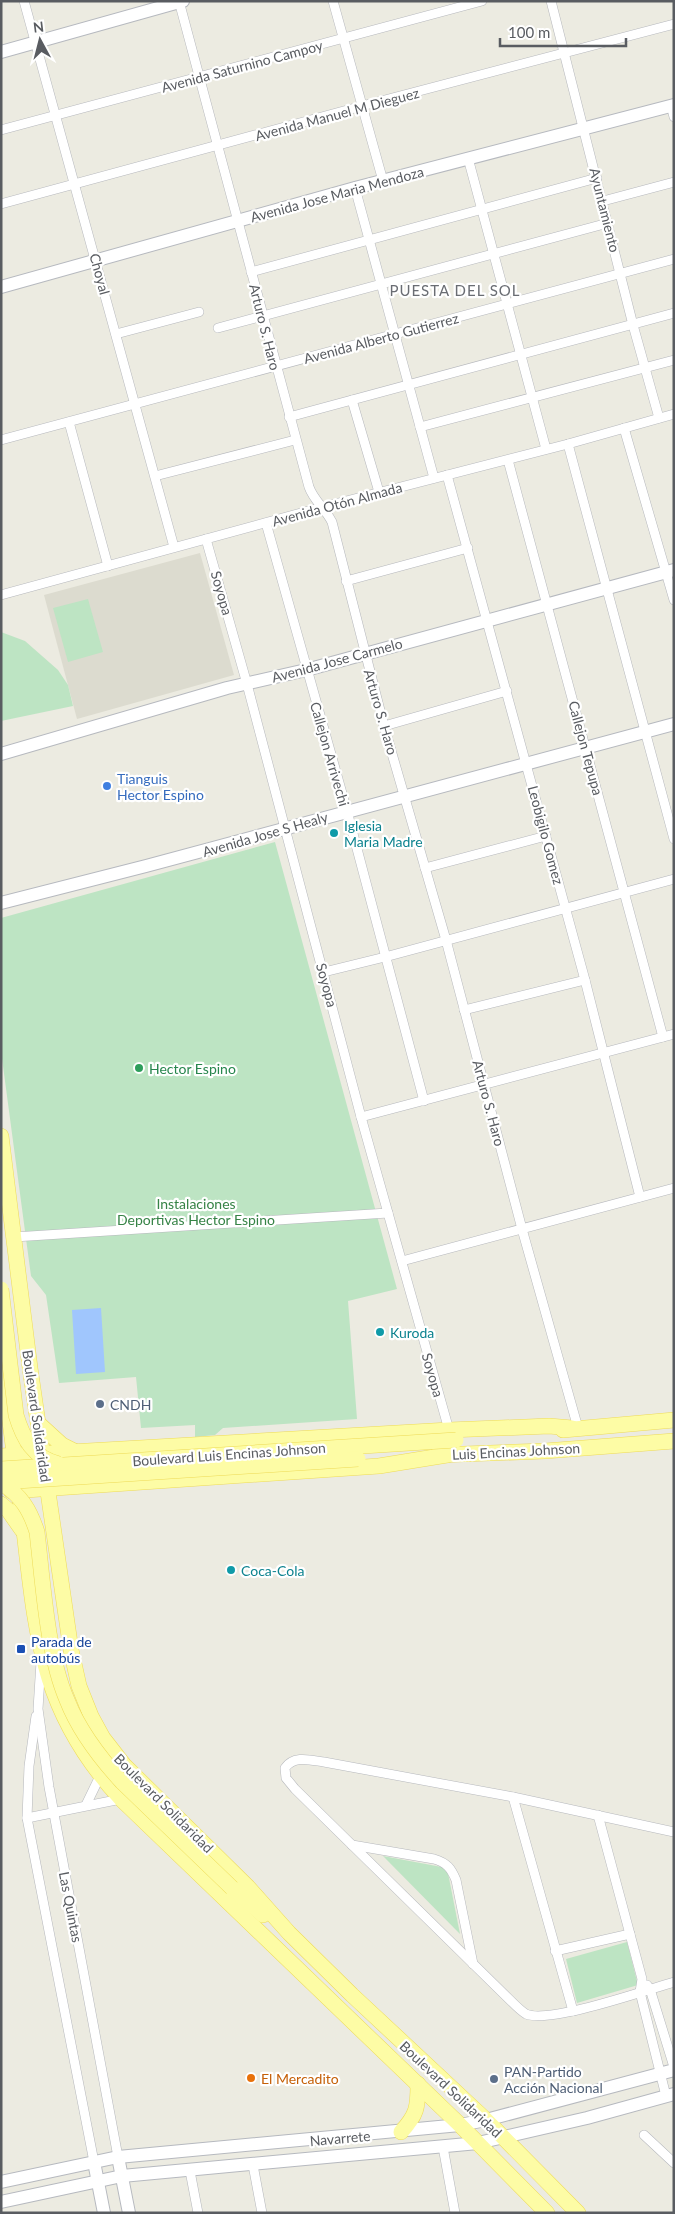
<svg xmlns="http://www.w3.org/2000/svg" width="675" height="2214" font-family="Lato,sans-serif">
  <rect width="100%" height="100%" fill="#ecebe1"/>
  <path fill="#dcdbcf" d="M 200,553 L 234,675 L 77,719 L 44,595 Z"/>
  <g fill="#bde4c3">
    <path d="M 88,599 L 103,652 L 68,662 L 53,608 Z"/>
    <path d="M 1,632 L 25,641 L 58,670 L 68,685 L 73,706 L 1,721 Z"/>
    <path d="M 275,842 L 397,1289 L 348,1301 L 357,1419 L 223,1428 L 215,1435 L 195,1437 L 195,1425 L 141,1428 L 136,1377 L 59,1383 L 46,1295 L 31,1276 L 1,1051 L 1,918 Z"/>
    <path d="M 383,1856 L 447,1868 L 460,1934 Z"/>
    <path d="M 627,1942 L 638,1985 L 577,2003 L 566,1959 Z"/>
  </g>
  <path fill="#a0c6fd" d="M 101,1308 L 105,1372 L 76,1374 L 72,1310 Z"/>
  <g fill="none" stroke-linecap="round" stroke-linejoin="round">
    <g stroke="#b6b8bd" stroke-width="10">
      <g id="street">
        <path d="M 24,1 L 174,547"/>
        <path d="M 179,1 L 309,487 C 314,501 325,508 332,522 L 384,726 L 446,940 L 522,1229 L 578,1428"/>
        <path d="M 333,1 L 383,181"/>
        <path d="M 551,1 L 633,325 L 659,418"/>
        <path d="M 671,105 L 674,117"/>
        <path d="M 1,130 L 482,1"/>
        <path d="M 468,158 L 546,449"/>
        <path d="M 355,188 L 434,478"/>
        <path d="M 603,201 L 674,182"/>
        <path d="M 1,204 L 362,106 L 674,24"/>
        <path d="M 251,272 L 597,178"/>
        <path d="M 218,328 L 608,223"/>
        <path d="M 116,334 L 199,312"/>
        <path d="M 352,400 L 379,492"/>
        <path d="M 289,417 L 674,313"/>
        <path d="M 69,422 L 108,566"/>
        <path d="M 420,427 L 674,360"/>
        <path d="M 624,428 L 674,600"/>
        <path d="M 1,440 L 674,259"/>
        <path d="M 568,444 L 674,839"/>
        <path d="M 508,460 L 663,1037"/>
        <path d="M 447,475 L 585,980 L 640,1197"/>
        <path d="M 155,476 L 295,440"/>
        <path d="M 266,523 L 347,811 L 424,1101"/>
        <path d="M 206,539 L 247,684 L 361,1117 L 449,1430"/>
        <path d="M 346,581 L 468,548"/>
        <path d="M 1,595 L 323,507 L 568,444 L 674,414"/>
        <path d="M 384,726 L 507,691"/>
        <path d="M 425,868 L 546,836"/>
        <path d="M 324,972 L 385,957 L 674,879"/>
        <path d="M 464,1010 L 585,980"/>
        <path d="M 361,1117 L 674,1034"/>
        <path d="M 14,1237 L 388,1213"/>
        <path d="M 402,1261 L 674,1188"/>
        <path d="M 41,1662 L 38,1709 L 49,1787 L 118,2157"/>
        <path d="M 36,1716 L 29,1766 L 27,1818 L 94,2162"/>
        <path d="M 513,1797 L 573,2011"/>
        <path d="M 86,1805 L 100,1776"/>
        <path d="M 598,1815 L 642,1979 L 640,1992 L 666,2096"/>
        <path d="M 27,1818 L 121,1799"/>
        <path d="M 674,1832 L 513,1797 L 324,1762 C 310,1760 294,1755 285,1768 L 286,1778 L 295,1789 L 511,2001 C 515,2005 521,2011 526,2014 C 549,2024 646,1990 674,1982"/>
        <path d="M 352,1845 L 434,1859 C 447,1863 451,1868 456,1880 L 473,1964"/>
        <path d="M 555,1951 L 630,1934"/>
        <path d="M 647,1985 L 650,1989 L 674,2067"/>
        <path d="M 644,2135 L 674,2163"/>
        <path d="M 443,2147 L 455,2213"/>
        <path d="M 253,2165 L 262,2213"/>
        <path d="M 190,2171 L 198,2213"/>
      </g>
    </g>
    <g stroke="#b6b9bf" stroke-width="14">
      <g id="secondary">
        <path d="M 1,52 L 183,1"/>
        <path d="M 1,287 L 355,188 L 674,105"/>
        <path d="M 1,754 L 227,688 L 306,670 L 674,570"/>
        <path d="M 1,903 L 146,866 L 674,724"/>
        <path d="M 118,2157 L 129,2213"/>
        <path d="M 94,2162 L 104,2213"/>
        <path d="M 1,2182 L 118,2157 L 460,2125 L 486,2120 L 674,2070"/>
        <path d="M 1,2202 L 122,2176 L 478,2143 L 587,2118 L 674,2094"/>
      </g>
    </g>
    <g stroke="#eedb58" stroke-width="16">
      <g id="primary">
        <path d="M 1,1136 L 30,1368 L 71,1650 L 79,1686 L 91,1716 L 103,1738 L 124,1765 L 248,1887 L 289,1933 L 352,1995 L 486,2120 L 578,2213"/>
        <path d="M 1,1357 C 9,1412 16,1467 23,1522 C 36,1634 40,1712 121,1799 L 460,2125 L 547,2213"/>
        <path d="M 39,1424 L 62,1445 L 76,1452"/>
        <path d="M 563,1430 L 674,1420"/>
        <path d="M 437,1455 L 545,1451 L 674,1441"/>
        <path d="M 1,1456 L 449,1430 L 549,1426 L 572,1428"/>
        <path d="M 11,1491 L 379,1466 L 447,1455"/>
        <path d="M 1,1504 L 8,1510 L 22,1530"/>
        <path d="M 232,1888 L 263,1915"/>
        <path d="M 401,2132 C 417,2115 418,2107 418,2084"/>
      </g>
    </g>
    <use href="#street" stroke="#fff" stroke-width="9"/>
    <use href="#secondary" stroke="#fff" stroke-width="12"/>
    <use href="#primary" stroke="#fdfca5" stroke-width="15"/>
    <g stroke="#eedb58" stroke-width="16" stroke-linecap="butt">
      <g id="primary-bridge">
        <path d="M 1,1289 L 16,1415 C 23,1438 33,1458 59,1464"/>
        <path d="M 1,1469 L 456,1440"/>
        <path d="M 1,1482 L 358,1459"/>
        <path d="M 1,1483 C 21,1495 30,1510 37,1532 C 43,1583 47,1654 67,1700 C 79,1731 100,1758 122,1782 L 232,1888"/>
      </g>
    </g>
    <use href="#primary-bridge" stroke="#fdfca5" stroke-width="15"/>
  </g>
  <circle fill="#3f7fe0" stroke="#fff" stroke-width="2" cx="107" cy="786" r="5"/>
  <g fill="#0f9aa8" stroke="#fff" stroke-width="2">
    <circle cx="334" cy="833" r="5"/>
    <circle cx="380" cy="1332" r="5"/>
    <circle cx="231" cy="1570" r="5"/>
  </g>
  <circle fill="#2e9e5b" stroke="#fff" stroke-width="2" cx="139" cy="1068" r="5"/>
  <g fill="#5c6f8a" stroke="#fff" stroke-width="2">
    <circle cx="100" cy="1404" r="5"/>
    <circle cx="494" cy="2079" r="5"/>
  </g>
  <rect fill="#1a4fb4" stroke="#fff" stroke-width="2" x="16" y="1644" width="10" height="10" rx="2.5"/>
  <circle fill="#e8710a" stroke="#fff" stroke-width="2" cx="251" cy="2078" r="5"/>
  <g text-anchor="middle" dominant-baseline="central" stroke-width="4.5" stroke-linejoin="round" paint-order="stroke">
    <g font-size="14" fill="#595c61" stroke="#fff">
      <text transform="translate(242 66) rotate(-15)">Avenida Saturnino Campoy</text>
      <text transform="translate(337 114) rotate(-15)">Avenida Manuel M Dieguez</text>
      <text transform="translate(337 194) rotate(-15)">Avenida Jose Maria Mendoza</text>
      <text transform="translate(605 210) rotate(76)">Ayuntamiento</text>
      <text transform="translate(100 274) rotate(75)">Choyal</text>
      <text transform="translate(265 327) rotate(76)">Arturo S. Haro</text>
      <text transform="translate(381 338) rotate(-15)">Avenida Alberto Gutierrez</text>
      <text transform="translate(337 504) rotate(-15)">Avenida Otón Almada</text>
      <text transform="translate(222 593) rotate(74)">Soyopa</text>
      <text transform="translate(337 660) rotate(-15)">Avenida Jose Carmelo</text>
      <text transform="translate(381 712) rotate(74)">Arturo S. Haro</text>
      <text transform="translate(586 748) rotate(75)">Callejon Tepupa</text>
      <text transform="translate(330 754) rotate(74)">Callejon Arrivechi</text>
      <text transform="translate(265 834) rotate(-16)">Avenida Jose S Healy</text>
      <text transform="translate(546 835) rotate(75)">Leobigilo Gomez</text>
      <text transform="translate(327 985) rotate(75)">Soyopa</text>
      <text transform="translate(489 1103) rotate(75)">Arturo S. Haro</text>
      <text transform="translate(433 1375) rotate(74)">Soyopa</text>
      <text transform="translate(37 1416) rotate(82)">Boulevard Solidaridad</text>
      <text transform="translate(516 1451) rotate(-3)">Luis Encinas Johnson</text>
      <text transform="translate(229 1454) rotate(-4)">Boulevard Luis Encinas Johnson</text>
      <text transform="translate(164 1803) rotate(45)">Boulevard Solidaridad</text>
      <text transform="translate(71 1907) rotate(79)">Las Quintas</text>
      <text transform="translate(451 2089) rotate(43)">Boulevard Solidaridad</text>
      <text transform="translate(340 2138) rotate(-5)">Navarrete</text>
    </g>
    <g font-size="14" fill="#366cbe" stroke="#fff" text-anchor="start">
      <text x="117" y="778">Tianguis<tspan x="117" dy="16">Hector Espino</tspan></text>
    </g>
    <g font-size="14" fill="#0d838f" stroke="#fff" text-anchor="start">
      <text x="344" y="825">Iglesia<tspan x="344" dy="16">Maria Madre</tspan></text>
      <text x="390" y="1332">Kuroda</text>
      <text x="241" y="1570">Coca-Cola</text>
    </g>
    <g font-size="14" fill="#27864d" stroke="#fff" text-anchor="start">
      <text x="149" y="1068">Hector Espino</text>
    </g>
    <g font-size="14" fill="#368346" stroke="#fff">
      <text x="196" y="1203">Instalaciones<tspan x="196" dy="16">Deportivas Hector Espino</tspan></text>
    </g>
    <g font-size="14" fill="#4e5e75" stroke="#fff" text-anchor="start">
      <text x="110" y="1404">CNDH</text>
      <text x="504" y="2071">PAN-Partido<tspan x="504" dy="16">Acción Nacional</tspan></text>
    </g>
    <g font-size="14" fill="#164399" stroke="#fff" text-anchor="start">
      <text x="31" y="1641">Parada de<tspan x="31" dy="16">autobús</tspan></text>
    </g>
    <g font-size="14" fill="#c56008" stroke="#fff" text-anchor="start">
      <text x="261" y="2078">El Mercadito</text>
    </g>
    <g font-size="15" letter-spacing="1" fill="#6a6d73" stroke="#fff">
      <text x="455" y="290">PUESTA DEL SOL</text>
    </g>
  </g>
  <rect width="675" height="2214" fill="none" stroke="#595c61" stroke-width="5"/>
  <g transform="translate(40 40) rotate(353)" stroke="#ffffff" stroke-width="4" paint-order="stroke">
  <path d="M0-4L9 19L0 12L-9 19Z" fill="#595c61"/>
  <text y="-8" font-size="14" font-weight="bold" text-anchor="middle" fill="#595c61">N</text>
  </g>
  <path d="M500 38v8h126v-8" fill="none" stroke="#595c61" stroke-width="2.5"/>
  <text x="508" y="38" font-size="15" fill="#595c61" stroke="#ffffff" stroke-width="4" paint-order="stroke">100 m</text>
</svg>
